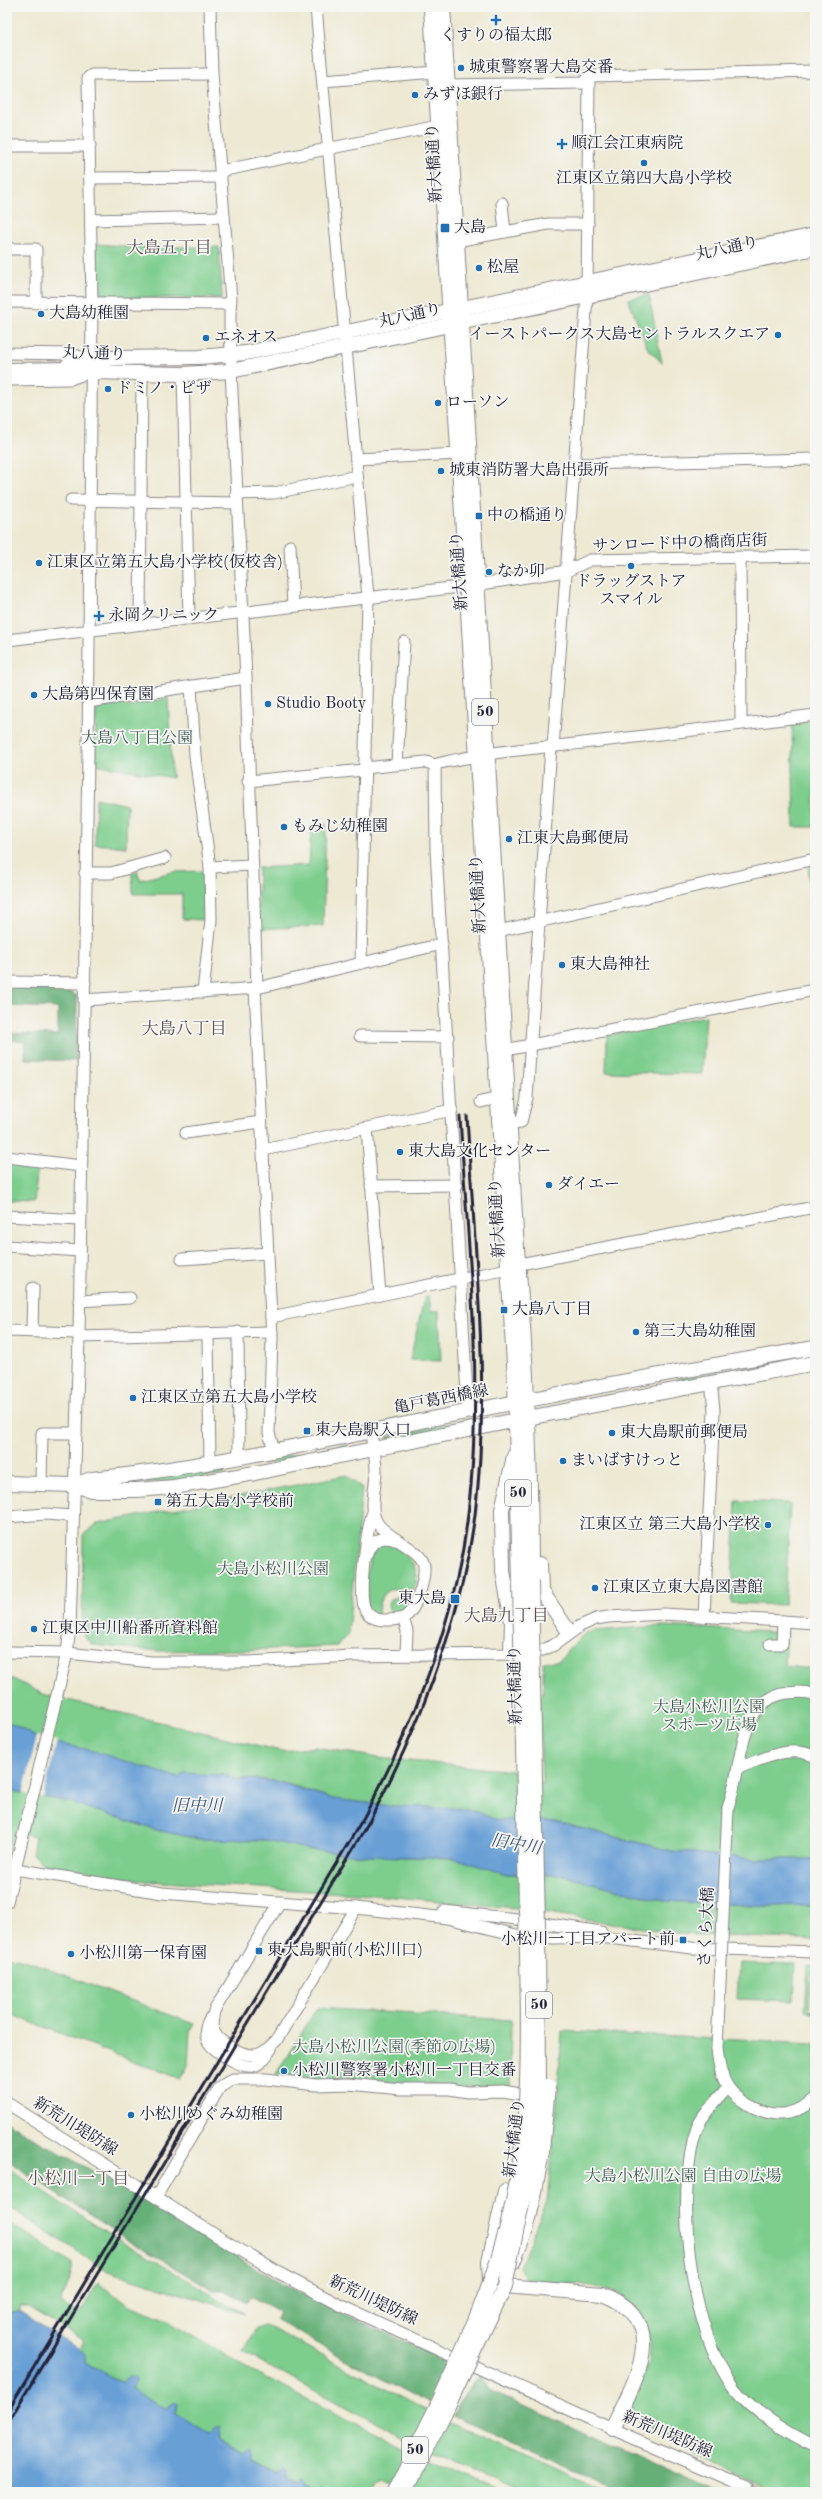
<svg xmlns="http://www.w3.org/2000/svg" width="822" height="2499" font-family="'Old Standard TT','Noto Serif JP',serif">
  <rect width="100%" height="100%" fill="#f6f6f2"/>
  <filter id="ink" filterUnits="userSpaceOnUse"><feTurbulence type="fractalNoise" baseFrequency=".025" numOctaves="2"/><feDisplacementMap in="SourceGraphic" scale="8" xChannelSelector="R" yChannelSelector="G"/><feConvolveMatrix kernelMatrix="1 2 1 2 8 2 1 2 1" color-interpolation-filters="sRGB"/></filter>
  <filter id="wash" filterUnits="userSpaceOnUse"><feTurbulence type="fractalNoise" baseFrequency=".012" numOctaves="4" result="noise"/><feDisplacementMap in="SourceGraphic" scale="16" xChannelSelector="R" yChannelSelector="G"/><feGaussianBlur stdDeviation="0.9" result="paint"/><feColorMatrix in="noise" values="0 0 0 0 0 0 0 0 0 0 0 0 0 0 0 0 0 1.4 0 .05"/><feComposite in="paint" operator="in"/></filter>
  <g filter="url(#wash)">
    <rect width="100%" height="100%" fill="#eee9d3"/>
    <g fill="#7dcd8d" stroke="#507864">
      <path d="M 95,244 L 142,247 L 219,247 L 222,298 L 102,298 L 100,285 L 96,285 Z"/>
      <path d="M 649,295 L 662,363 L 648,349 L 628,299 Z"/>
      <path d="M 168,698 L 172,778 L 95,764 L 96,708 L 126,703 L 127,707 Z"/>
      <path d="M 815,719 L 815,827 L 794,827 L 792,722 Z"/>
      <path d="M 96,798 L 127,805 L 126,847 L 95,844 Z"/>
      <path d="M 326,824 L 323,926 L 258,929 L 258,868 L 309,865 L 311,826 Z"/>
      <path d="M 815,862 L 815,986 L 808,863 Z"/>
      <path d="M 137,871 L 140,880 L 173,872 L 203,871 L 203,920 L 182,919 L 182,894 L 133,894 L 132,873 Z"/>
      <path d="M 706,1016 L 702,1074 L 606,1072 L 607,1035 Z"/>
      <path d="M 7,1162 L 38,1166 L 34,1202 L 7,1201 Z"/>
      <path d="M 429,1296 L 431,1311 L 439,1311 L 441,1361 L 410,1360 L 424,1298 Z"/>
      <path d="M 767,1364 L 768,1366 L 699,1379 L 678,1381 L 677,1378 Z"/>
      <path d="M 470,1419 L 470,1424 L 388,1440 L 387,1437 Z"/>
      <path d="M 346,1444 L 347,1449 L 292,1460 L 249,1465 L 248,1460 L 298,1454 Z"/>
      <path d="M 223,1465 L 225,1474 L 183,1482 L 139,1482 L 139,1479 Z"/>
      <path d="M 347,1475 L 362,1489 L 348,1634 L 337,1646 L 249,1650 L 158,1651 L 92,1645 L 82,1634 L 83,1535 L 97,1524 Z"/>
      <path d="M 736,1501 L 788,1503 L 790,1505 L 785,1605 L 731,1603 Z"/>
      <path d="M 382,1543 C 401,1543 429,1573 411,1591 C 388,1585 379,1591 378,1615 L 373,1614 C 371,1610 366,1604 366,1599 C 364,1581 367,1555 382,1543 Z"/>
      <circle cx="397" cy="1606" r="9"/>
      <path d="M 661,1626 L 787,1633 L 785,1666 L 815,1669 L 815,1859 L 756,1859 L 672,1851 L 556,1822 L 493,1819 L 478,1812 L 455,1808 L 391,1806 L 334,1799 L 288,1784 L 261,1779 L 179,1778 L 41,1740 L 7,1721 L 7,1676 L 43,1694 L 281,1751 L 316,1747 L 379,1758 L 513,1771 L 542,1784 L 539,1698 L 543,1692 L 543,1662 L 559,1661 L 579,1638 L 591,1631 Z"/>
      <path d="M 7,1790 L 69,1802 L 156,1830 L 199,1839 L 266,1840 L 368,1856 L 453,1858 L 507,1874 L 560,1875 L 664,1901 L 768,1906 L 815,1905 L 815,1940 L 681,1934 L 516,1908 L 373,1895 L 146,1881 L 43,1864 L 32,1854 L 35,1837 L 14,1833 L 7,1862 Z"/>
      <path d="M 7,1956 L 27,1961 L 194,2024 L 190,2031 L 188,2066 L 180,2079 L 7,2013 Z"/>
      <path d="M 739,1963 L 795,1965 L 793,2001 L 737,1999 Z"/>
      <path d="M 808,1966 L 815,1967 L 815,1973 L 811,1973 L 809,2011 L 815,2012 L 814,2014 L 805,2011 Z"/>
      <path d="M 317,2008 L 511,2020 L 510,2087 L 475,2088 L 350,2079 L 318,2079 L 276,2074 Z"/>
      <path d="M 562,2031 L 815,2044 L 815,2492 L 784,2492 L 746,2480 L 638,2422 L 630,2407 C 636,2393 643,2379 648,2365 C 652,2352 650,2337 646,2326 C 628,2279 568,2284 526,2280 L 519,2267 L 547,2201 L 555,2127 Z"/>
      <path d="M 7,2167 L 106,2232 L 245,2314 L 108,2271 L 7,2206 Z"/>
      <path d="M 7,2221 L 72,2263 C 74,2277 62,2289 61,2303 L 80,2313 L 98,2283 L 129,2306 L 165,2320 L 261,2376 L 441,2466 L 500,2492 L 416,2492 L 382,2477 L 376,2480 L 370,2492 L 359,2492 L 353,2489 L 350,2492 L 323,2492 L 321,2486 L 315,2490 L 220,2439 L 221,2433 L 211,2435 L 175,2414 L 177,2404 L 173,2402 L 167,2410 L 86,2362 L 86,2354 L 80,2350 L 84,2341 L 28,2307 L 19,2306 L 19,2311 L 7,2313 Z"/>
      <path d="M 265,2325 L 450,2423 L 568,2476 C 579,2484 595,2487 607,2492 L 523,2492 L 435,2454 L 243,2352 L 256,2328 Z"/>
    </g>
    <g fill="#66b078" stroke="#44695a">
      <path d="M 7,988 L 66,990 L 77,996 L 76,1061 L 25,1059 L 26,1042 L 7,1040 L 7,1033 L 58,1035 L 58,1008 L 7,1006 Z"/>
      <path d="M 7,2122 L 31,2137 L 131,2192 L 282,2284 L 447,2362 L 429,2404 L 326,2349 L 276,2319 L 279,2312 L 251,2296 L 247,2302 L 224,2290 L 214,2290 L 136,2245 L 7,2160 Z"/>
      <path d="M 481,2375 L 490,2390 L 715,2492 L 624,2492 L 563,2468 L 453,2416 L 460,2400 Z"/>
    </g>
    <g fill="#689fd5" stroke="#456088">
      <path d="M 7,1721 L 41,1740 L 90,1750 L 179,1778 L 184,1773 L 227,1775 L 234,1780 L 248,1779 L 275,1781 L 334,1799 L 391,1806 L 455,1808 L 478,1812 L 493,1819 L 556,1822 L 672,1851 L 756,1859 L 815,1859 L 815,1905 L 768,1906 L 664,1901 L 560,1875 L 507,1874 L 453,1858 L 368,1856 L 312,1850 L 266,1840 L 199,1839 L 156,1830 L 69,1802 L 7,1790 Z"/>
      <path d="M 19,2311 L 86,2354 L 86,2362 L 122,2384 L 128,2377 L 135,2378 L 136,2381 L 132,2389 L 166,2410 L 173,2402 L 177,2404 L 175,2414 L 211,2434 L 214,2429 L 220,2427 L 220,2439 L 243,2452 L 251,2446 L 251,2456 L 275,2469 L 282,2465 L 283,2475 L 295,2480 L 300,2477 L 303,2484 L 315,2490 L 321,2486 L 323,2492 L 7,2492 L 7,2313 Z"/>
    </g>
    <path fill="#eee9d3" d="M 37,1736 L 57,1741 L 43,1798 L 23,1794 Z"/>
  </g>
  <g filter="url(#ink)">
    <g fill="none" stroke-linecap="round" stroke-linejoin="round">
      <path stroke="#c5c1b5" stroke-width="11" stroke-dasharray="11 5.5" stroke-linecap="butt" d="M 747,2487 L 762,2492"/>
      <g stroke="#888687" stroke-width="13">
        <g id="minor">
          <path d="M 210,7 L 212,74 L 231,299 C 228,323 232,347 231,371 L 246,678 L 257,988"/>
          <path d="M 316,7 L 368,597 L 361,963"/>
          <path d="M 323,81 L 435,72"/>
          <path d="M 441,85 L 583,83 L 589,76 L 815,71"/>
          <path d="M 7,146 L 90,146"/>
          <path d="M 221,171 L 438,126"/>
          <path d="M 90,178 L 221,177"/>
          <path d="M 502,203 L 505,232"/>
          <path d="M 91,220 L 224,217"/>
          <path d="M 456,241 L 548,224 L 588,224"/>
          <path d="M 7,249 L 36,249 L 36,303"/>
          <path d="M 7,302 L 230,304"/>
          <path d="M 7,353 L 71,354 L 90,360"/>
          <path d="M 183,374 L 189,619"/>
          <path d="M 7,380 L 70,379 L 90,372"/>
          <path d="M 356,459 L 460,454"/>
          <path d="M 576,464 L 815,459"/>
          <path d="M 236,494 L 274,493 L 357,476"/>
          <path d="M 71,500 L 237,503"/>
          <path d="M 290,546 L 293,606"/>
          <path d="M 740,557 L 741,718"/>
          <path d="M 140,624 L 142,373"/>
          <path d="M 7,640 L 468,586 L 567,571 L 590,560 L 815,556"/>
          <path d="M 191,686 L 195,756 L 210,867 L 211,920 L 203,992"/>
          <path d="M 88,702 L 246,678"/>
          <path d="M 553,747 L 587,297 L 589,76"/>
          <path d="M 397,764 L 404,642"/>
          <path d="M 364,768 L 426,762 L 435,765"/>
          <path d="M 248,781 L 364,770"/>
          <path d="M 210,867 L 252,865"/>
          <path d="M 85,873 L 111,873 L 165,858"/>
          <path d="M 498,931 L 815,859"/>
          <path d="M 7,982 L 85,983"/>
          <path d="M 255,988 L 272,1338 L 269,1433 L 274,1450"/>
          <path d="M 84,1000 L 257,988 L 442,944"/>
          <path d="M 360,1036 L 448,1037"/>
          <path d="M 505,1050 L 815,990"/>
          <path d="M 481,1102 L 498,1098"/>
          <path d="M 510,1123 L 521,1122 L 527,1098 L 551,747"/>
          <path d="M 367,1128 L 380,1295"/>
          <path d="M 186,1133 L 261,1122"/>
          <path d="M 263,1150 L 452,1110"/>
          <path d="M 7,1157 L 81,1166"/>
          <path d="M 371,1186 L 457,1185"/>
          <path d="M 7,1216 L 80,1220"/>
          <path d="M 7,1246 L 79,1251"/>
          <path d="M 182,1259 L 268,1253"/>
          <path d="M 79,1301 L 130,1298"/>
          <path d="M 271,1317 L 508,1269 L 525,1263 L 815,1207"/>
          <path d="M 7,1331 L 79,1333"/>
          <path d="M 32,1331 L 33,1288"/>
          <path d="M 238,1332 L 239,1457"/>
          <path d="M 208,1334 L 210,1463"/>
          <path d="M 79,1337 L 272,1332"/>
          <path d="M 468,1412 L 436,850 L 435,765 C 438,762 500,752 508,751 C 611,741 713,728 815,715"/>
          <path d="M 370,1431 C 373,1444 376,1457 376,1471 C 376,1487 368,1510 378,1524 C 387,1538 423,1550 424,1566 C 425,1580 416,1612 403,1618 C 397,1620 391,1620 385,1620 C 377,1620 370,1617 366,1611 C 357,1598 367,1528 373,1512"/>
          <path d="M 41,1484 L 42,1433 L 76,1433"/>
          <path d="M 7,1517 L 45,1514 L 72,1516"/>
          <path d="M 367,1554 C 371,1541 381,1535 395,1540"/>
          <path d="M 704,1617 L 714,1410 L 711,1382"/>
          <path d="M 403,1618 L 407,1631 L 406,1655"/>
          <path d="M 770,1644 L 782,1644 L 783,1621"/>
          <path d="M 7,1652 L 67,1653 L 152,1662 L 249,1662 L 351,1656 L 511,1654 L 543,1650 L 554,1645 L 580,1626 L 596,1619 L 608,1617 L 664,1614 L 815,1623"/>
          <path d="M 738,1768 C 761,1760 791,1743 815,1757"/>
          <path d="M 728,1808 C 732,1794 736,1780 738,1766 C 744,1736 750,1697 788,1693 C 797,1692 807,1691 815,1695"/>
          <path d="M 15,1869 L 162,1893 L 356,1908 L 447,1918 L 516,1935 L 553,1938 L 600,1937 L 692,1948 L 815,1952"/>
          <path d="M 7,1902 L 67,1653 L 70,1628 L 79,1337 L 88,756 L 92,303 L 88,78 L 92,75 L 212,74"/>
          <path d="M 280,1902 L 214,2011 C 213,2017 211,2024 213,2029 C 217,2043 246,2059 259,2054 C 266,2052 271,2045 276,2041 L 356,1908"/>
          <path d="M 444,1911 L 517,1919 L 601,1932"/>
          <path d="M 210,2018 C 206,2025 204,2032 207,2039 C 211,2050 242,2069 253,2066 C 262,2064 266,2056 271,2049"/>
          <path d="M 717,2048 C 718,2061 720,2075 728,2087 C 739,2103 768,2118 788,2113 C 798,2111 807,2105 815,2099"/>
          <path d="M 728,2087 C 719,2098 701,2116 697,2128 C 674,2196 690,2330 734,2388 C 752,2411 789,2434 815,2446"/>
          <path d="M 7,2103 L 217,2236 L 279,2273 L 340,2305 L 612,2429 L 747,2487"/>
          <path d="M 156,2197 L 220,2087 L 233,2079 L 266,2079 L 316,2085 L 348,2084 L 401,2089 L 449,2089 L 468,2092 L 503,2091 L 520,2094 L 529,2102"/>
        </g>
      </g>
      <g stroke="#888687" stroke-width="16">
        <g id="major">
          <path d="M 431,7 L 515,1380 L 520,1584"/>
          <path d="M 443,7 L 517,1249 C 527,1360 531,1470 531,1581"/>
          <path d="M 68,365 L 113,358 L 199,357 L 246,353 L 815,235"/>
          <path d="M 7,370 L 73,369 L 90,372 L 183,374 L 231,371 L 815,248"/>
          <path d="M 7,1483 L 73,1485 L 91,1490 L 137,1490 L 174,1487 L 255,1473 L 517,1420 L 815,1363"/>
          <path d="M 74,1485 L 92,1479 C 205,1467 316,1442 426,1420 C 556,1394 685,1369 815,1348"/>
          <path d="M 540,1564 L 541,1590 L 569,1632"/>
          <path d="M 511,1654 L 512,1622 L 503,1571 L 502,1510 L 514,1456"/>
          <path d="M 490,2281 L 489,2261 L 505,2191"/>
          <path d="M 505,2286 L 602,2294 C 674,2321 634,2382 612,2429"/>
          <path d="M 489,2308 L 498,2280 L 513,2262 L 526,2230 L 534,2197"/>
          <path d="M 394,2492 L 436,2408"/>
          <path d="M 405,2492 L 445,2412"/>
        </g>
      </g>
      <use href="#minor" stroke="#fff" stroke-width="11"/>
      <use href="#major" stroke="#fff" stroke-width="14"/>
      <g stroke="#22223b" stroke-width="3">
        <path d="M 7,2412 L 364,1817 C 414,1723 456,1620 468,1514 C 484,1382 468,1248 460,1117"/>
        <path d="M 7,2424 L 370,1820 C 420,1725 461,1622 475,1515 C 491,1384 474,1248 467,1116"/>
      </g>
      <g stroke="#888687" stroke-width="13" stroke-linecap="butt">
        <path id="minor-bridge" d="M 717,2048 L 728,1808"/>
      </g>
      <g stroke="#888687" stroke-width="16" stroke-linecap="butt">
        <g id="major-bridge">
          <path d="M 534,2197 L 542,2151 L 548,2086"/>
          <path d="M 436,2408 C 464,2347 492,2288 508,2223 C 534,2120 528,2014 526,1908 C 524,1800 522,1692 520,1584"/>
          <path d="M 445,2412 L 505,2286 L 530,2164 L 535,2127 L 539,2086 L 538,1928 L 531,1581"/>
        </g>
      </g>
      <use href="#minor-bridge" stroke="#fff" stroke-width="11"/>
      <use href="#major-bridge" stroke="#fff" stroke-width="14"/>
    </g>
  </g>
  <g fill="#1f6fb2" stroke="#f6f6f2" stroke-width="1.5">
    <path d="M494 14h4v4h4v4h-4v4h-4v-4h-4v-4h4z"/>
    <circle cx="461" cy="68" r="4"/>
    <circle cx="415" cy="95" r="4"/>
    <path d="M560 138h4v4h4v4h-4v4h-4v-4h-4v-4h4z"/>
    <circle cx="644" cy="163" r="4"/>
    <rect x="440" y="223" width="10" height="10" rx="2"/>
    <circle cx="479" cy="268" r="4"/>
    <circle cx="41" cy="314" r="4"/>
    <circle cx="778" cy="335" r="4"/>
    <circle cx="206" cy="338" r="4"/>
    <circle cx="108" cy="389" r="4"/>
    <circle cx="438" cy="403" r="4"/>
    <circle cx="441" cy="471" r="4"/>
    <rect x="475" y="512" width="8" height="8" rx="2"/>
    <circle cx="39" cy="563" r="4"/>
    <circle cx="631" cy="566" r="4"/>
    <circle cx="489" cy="572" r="4"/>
    <path d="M97 610h4v4h4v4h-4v4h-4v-4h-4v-4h4z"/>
    <circle cx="34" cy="695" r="4"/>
    <circle cx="268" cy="704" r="4"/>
    <circle cx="284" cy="827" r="4"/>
    <circle cx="509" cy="839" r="4"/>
    <circle cx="562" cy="965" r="4"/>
    <circle cx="400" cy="1152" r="4"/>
    <circle cx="549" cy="1185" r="4"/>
    <rect x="500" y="1306" width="8" height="8" rx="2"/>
    <circle cx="636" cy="1332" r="4"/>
    <circle cx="133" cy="1398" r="4"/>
    <rect x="303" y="1427" width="8" height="8" rx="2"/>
    <circle cx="612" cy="1433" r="4"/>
    <circle cx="563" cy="1461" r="4"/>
    <rect x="154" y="1498" width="8" height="8" rx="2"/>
    <circle cx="768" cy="1525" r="4"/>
    <circle cx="595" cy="1588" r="4"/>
    <rect x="450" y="1594" width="10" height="10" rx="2"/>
    <circle cx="34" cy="1629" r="4"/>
    <rect x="679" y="1936" width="8" height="8" rx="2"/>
    <rect x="255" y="1947" width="8" height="8" rx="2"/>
    <circle cx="71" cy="1954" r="4"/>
    <circle cx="284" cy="2071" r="4"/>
    <circle cx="131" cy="2115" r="4"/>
  </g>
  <g text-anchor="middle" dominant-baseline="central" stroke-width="3.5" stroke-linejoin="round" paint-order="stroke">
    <g fill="#f6f6f2" stroke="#626272" stroke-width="1">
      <rect x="472" y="699" width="26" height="26" rx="3"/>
      <rect x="505" y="1480" width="26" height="26" rx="3"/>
      <rect x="526" y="1992" width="26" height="26" rx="3"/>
      <rect x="402" y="2437" width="26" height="26" rx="3"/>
    </g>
    <g font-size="15" font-weight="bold" fill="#22223b">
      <text x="485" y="712">50</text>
      <text x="518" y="1493">50</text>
      <text x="539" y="2005">50</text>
      <text x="415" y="2450">50</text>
    </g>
    <g font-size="16" fill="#22223b" stroke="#f6f6f2" text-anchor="start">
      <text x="496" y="36" text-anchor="middle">くすりの福太郎</text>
      <text x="469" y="68">城東警察署大島交番</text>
      <text x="423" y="95">みずほ銀行</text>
      <text x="571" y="144">順江会江東病院</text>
      <text x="644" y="179" text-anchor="middle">江東区立第四大島小学校</text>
      <text x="454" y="228">大島</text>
      <text x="487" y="268">松屋</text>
      <text x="49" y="314">大島幼稚園</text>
      <text x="770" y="335" text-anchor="end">イーストパークス大島セントラルスクエア</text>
      <text x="214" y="338">エネオス</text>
      <text x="116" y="389">ドミノ・ピザ</text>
      <text x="446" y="403">ローソン</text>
      <text x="449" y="471">城東消防署大島出張所</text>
      <text x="487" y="516">中の橋通り</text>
      <text x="47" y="563">江東区立第五大島小学校(仮校舎)</text>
      <text x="497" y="572">なか卯</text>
      <text x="631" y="582" text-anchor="middle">ドラッグストア<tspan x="631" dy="18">スマイル</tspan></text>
      <text x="108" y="616">永岡クリニック</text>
      <text x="42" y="695">大島第四保育園</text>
      <text x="276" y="704">Studio Booty</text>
      <text x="292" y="827">もみじ幼稚園</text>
      <text x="517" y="839">江東大島郵便局</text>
      <text x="570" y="965">東大島神社</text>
      <text x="408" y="1152">東大島文化センター</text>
      <text x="557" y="1185">ダイエー</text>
      <text x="512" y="1310">大島八丁目</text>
      <text x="644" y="1332">第三大島幼稚園</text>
      <text x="141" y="1398">江東区立第五大島小学校</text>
      <text x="315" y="1431">東大島駅入口</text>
      <text x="620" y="1433">東大島駅前郵便局</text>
      <text x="571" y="1461">まいばすけっと</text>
      <text x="166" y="1502">第五大島小学校前</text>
      <text x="760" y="1525" text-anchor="end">江東区立 第三大島小学校</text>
      <text x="603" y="1588">江東区立東大島図書館</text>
      <text x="446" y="1599" text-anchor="end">東大島</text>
      <text x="42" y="1629">江東区中川船番所資料館</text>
      <text x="675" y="1940" text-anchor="end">小松川一丁目アパート前</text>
      <text x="267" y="1951">東大島駅前(小松川口)</text>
      <text x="79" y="1954">小松川第一保育園</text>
      <text x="292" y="2071">小松川警察署小松川一丁目交番</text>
      <text x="139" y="2115">小松川めぐみ幼稚園</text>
    </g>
    <g font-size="16" fill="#22223b" stroke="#f6f6f2">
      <text transform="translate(435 163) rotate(-93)">新大橋通り</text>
      <text transform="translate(727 249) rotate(-12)">丸八通り</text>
      <text transform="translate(410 316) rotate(-12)">丸八通り</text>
      <text transform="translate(94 354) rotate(2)">丸八通り</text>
      <text transform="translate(680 544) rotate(-2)">サンロード中の橋商店街</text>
      <text transform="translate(460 571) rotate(-94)">新大橋通り</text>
      <text transform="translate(479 894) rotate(-93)">新大橋通り</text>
      <text transform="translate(498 1218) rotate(-93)">新大橋通り</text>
      <text transform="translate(441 1400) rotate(-11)">亀戸葛西橋線</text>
      <text transform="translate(516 1685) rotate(-91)">新大橋通り</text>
      <text transform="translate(707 1927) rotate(-87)">さくら大橋</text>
      <text transform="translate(75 2127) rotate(32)">新荒川堤防線</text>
      <text transform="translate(515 2138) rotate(-83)">新大橋通り</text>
      <text transform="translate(373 2301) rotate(25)">新荒川堤防線</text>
      <text transform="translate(667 2435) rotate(23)">新荒川堤防線</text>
    </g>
    <g font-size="16" fill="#425e58" stroke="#f6f6f2">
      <text x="137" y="739">大島八丁目公園</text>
      <text x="273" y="1570">大島小松川公園</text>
      <text x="709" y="1708">大島小松川公園<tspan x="709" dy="18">スポーツ広場</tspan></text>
      <text x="394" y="2048">大島小松川公園(季節の広場)</text>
      <text x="683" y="2177">大島小松川公園 自由の広場</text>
    </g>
    <g font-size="17" fill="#5c4f53" stroke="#f6f6f2">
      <text x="169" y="248">大島五丁目</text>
      <text x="184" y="1029">大島八丁目</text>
      <text x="506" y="1616">大島九丁目</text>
      <text x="78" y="2179">小松川一丁目</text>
    </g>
    <g font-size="17" font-style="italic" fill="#3e5479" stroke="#f6f6f2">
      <text x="197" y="1806">旧中川</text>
      <text transform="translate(516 1845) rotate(10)">旧中川</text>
    </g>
  </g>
  <rect width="822" height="2499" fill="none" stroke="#f6f6f2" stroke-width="24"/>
</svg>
